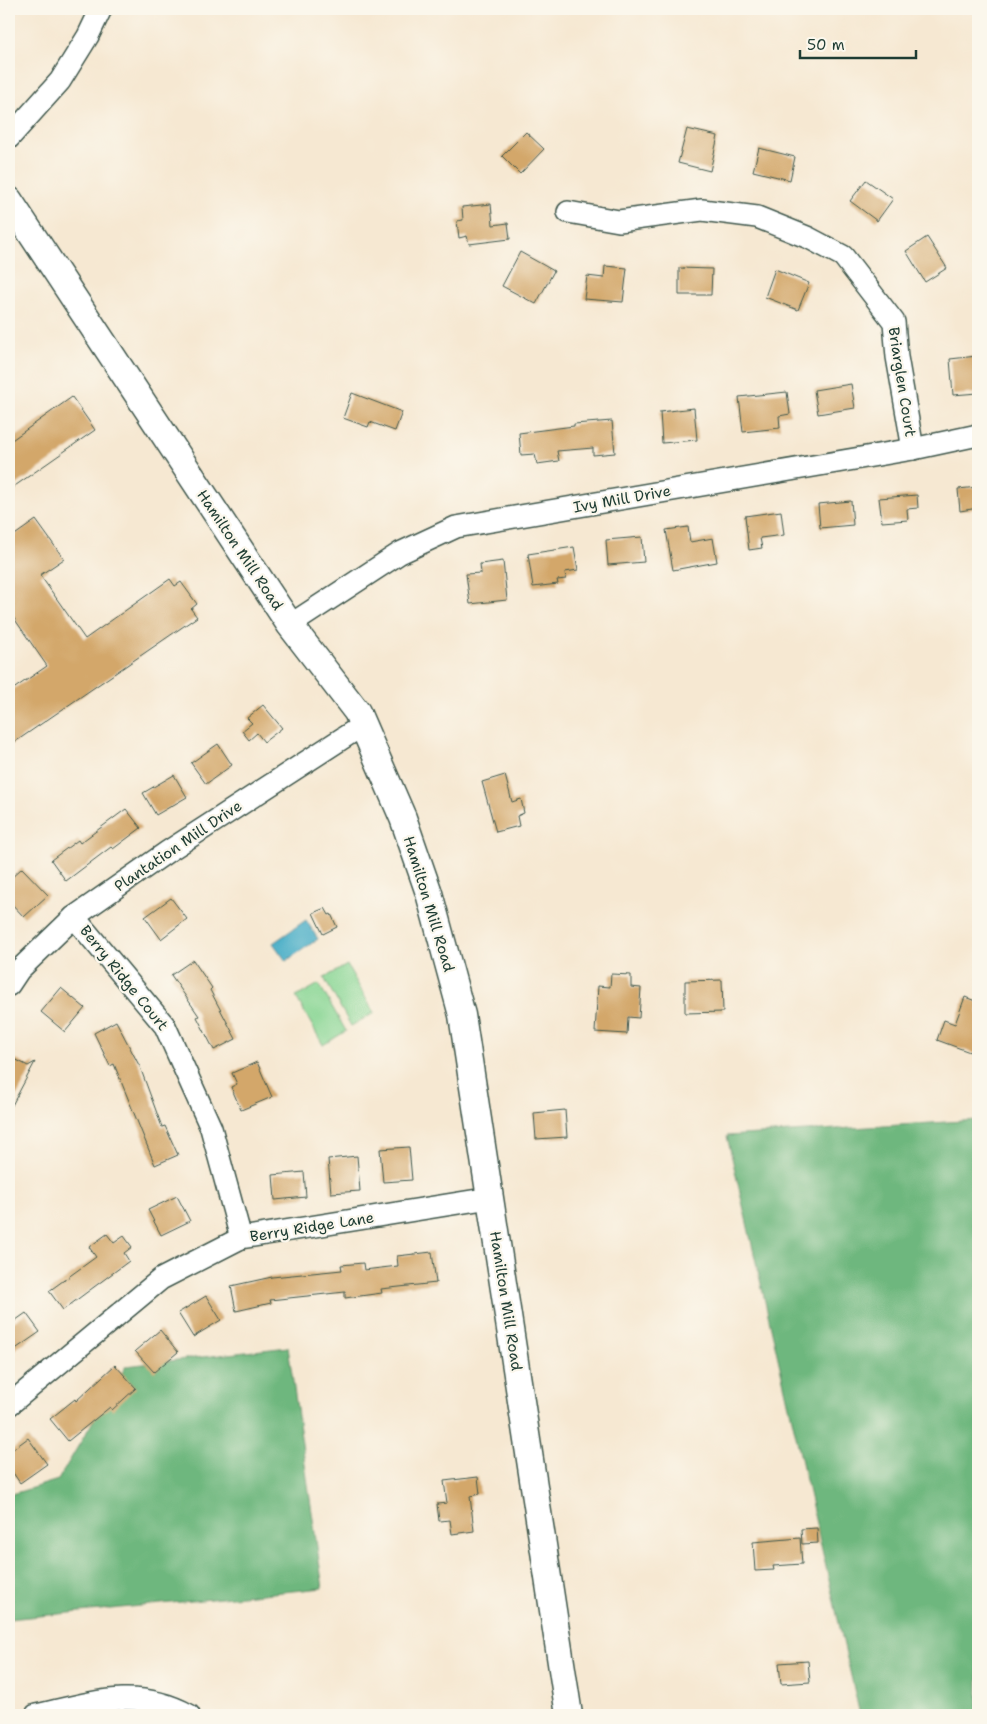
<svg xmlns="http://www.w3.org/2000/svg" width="987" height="1724" font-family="'Shantell Sans',sans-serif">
  <rect width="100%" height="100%" fill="#fbf7ec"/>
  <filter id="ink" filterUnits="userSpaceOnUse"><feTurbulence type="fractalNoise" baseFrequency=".02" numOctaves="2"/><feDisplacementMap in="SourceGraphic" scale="10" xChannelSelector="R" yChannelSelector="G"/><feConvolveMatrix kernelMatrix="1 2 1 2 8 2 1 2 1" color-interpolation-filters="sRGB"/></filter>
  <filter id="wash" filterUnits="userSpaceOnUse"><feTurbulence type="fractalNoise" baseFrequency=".0096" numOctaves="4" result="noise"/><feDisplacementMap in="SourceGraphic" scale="20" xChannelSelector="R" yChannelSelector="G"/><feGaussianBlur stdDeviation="1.12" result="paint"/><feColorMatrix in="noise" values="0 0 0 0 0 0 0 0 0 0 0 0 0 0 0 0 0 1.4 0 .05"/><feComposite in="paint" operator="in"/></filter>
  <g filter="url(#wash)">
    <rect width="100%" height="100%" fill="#f6e8d2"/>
    <g fill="#89d694" stroke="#548a64">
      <path d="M 347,965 L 374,1013 L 351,1026 L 324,978 Z"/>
      <path d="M 319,984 L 346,1031 L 323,1045 L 296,997 Z"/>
    </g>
    <g fill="#6eb77e" stroke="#467a59">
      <path d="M 978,1120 L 978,1715 L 860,1715 L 727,1136 Z"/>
      <path d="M 288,1347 L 323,1588 L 9,1619 L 9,1495 L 58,1480 L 126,1366 Z"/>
    </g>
    <path fill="#48aec7" stroke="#34767e" d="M 306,920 L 318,939 L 286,961 L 273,943 Z"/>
    <g id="blocks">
      <g fill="#d3a76b">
        <path d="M 687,129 L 718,136 L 710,171 L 678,163 Z"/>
        <path d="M 526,132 L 544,149 L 520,174 L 502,156 Z"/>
        <path d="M 759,148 L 795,157 L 790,180 L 753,171 Z"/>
        <path d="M 866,180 L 893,199 L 877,221 L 850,201 Z"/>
        <path d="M 491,204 L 493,225 L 508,223 L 510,239 L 469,244 L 467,236 L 459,238 L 457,221 L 463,220 L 462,207 Z"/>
        <path d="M 927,237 L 947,268 L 925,282 L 906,251 Z"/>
        <path d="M 520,252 L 554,271 L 536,304 L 502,286 Z"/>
        <path d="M 605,266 L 627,268 L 623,302 L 584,299 L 587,276 L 604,278 Z"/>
        <path d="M 679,268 L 712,269 L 711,295 L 679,295 Z"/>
        <path d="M 775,269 L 809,283 L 798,310 L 765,297 Z"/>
        <path d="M 977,356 L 978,393 L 953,395 L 950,359 Z"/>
        <path d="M 851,384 L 855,408 L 818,414 L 814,390 Z"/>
        <path d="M 787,392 L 790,414 L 779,416 L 780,428 L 743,432 L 739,397 Z"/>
        <path d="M 352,393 L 402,412 L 395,431 L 370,422 L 368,427 L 343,418 Z"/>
        <path d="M 72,397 L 95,430 L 9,490 L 9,442 Z"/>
        <path d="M 694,408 L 697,440 L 662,443 L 660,412 Z"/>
        <path d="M 612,421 L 615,453 L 593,455 L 593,448 L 557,451 L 559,461 L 537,464 L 535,454 L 521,455 L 519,433 L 574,426 L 574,424 Z"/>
        <path d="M 978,487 L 978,508 L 960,511 L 958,489 Z"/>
        <path d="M 917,495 L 918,508 L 907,509 L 908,520 L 882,522 L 879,498 Z"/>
        <path d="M 851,501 L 853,525 L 820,528 L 818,504 Z"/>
        <path d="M 781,511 L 784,535 L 760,538 L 762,548 L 749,550 L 745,516 Z"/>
        <path d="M 36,520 L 64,559 L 40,575 L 85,639 L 170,579 L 175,586 L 181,582 L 197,604 L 191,609 L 197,617 L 9,746 L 9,692 L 47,666 L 9,611 L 9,539 Z"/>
        <path d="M 688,527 L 690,542 L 713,538 L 717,562 L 673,570 L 666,530 Z"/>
        <path d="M 642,537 L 644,562 L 608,565 L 606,540 Z"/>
        <path d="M 574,547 L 578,570 L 565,572 L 566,579 L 557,580 L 558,584 L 533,587 L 528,554 Z"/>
        <path d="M 503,561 L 507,600 L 470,604 L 466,574 L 481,573 L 480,564 Z"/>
        <path d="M 263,705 L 282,728 L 264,742 L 257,733 L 249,740 L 242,731 L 252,723 L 247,718 Z"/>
        <path d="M 218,744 L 232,765 L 206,784 L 191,763 Z"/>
        <path d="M 174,775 L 187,797 L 156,815 L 143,793 Z"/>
        <path d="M 505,775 L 512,802 L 521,799 L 524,813 L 517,816 L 519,826 L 496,832 L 482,782 Z"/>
        <path d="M 126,809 L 141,828 L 113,849 L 111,847 L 66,881 L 51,860 L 78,840 L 80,843 Z"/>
        <path d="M 22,868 L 48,895 L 24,917 L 9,901 L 9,880 Z"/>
        <path d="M 171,898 L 187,919 L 161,939 L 145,917 Z"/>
        <path d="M 325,908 L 329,915 L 331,914 L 337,927 L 323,934 L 313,913 Z"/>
        <path d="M 193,960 L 212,988 L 210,990 L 236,1039 L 214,1050 L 197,1017 L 199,1016 L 171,975 Z"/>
        <path d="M 611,974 L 631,975 L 631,987 L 641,988 L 639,1018 L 628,1017 L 627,1034 L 595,1032 L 598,986 L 610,987 Z"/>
        <path d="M 722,980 L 723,1012 L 685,1013 L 685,981 Z"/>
        <path d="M 61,988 L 85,1008 L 65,1032 L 41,1012 Z"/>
        <path d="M 965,997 L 978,1002 L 978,1055 L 937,1040 L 944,1020 L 955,1024 Z"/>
        <path d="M 116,1021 L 140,1067 L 162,1127 L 165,1126 L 178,1155 L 155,1165 L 114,1064 L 110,1066 L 94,1033 Z"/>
        <path d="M 9,1056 L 28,1066 L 35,1062 L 9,1111 Z"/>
        <path d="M 257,1062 L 272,1097 L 241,1110 L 231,1087 L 237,1084 L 232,1073 Z"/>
        <path d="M 565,1110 L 567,1137 L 536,1139 L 534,1113 Z"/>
        <path d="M 409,1147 L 412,1180 L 383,1182 L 380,1149 Z"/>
        <path d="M 357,1156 L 360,1191 L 331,1193 L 328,1159 Z"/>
        <path d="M 304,1172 L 306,1197 L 275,1200 L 273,1175 Z"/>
        <path d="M 177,1196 L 190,1221 L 161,1235 L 148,1210 Z"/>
        <path d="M 107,1234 L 114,1243 L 124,1236 L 132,1247 L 124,1253 L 129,1261 L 63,1310 L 49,1291 L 96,1257 L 89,1247 Z"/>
        <path d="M 432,1252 L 436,1283 L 381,1289 L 382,1293 L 345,1298 L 345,1292 L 270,1300 L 271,1303 L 236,1311 L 231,1286 L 272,1277 L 342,1270 L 341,1265 L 363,1263 L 364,1270 L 398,1266 L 397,1256 Z"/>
        <path d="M 206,1296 L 221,1320 L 193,1337 L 178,1313 Z"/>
        <path d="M 26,1313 L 40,1332 L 14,1350 L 9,1343 L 9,1325 Z"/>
        <path d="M 160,1330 L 178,1352 L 154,1372 L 135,1351 Z"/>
        <path d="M 115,1365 L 136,1388 L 112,1410 L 110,1407 L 68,1441 L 50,1419 L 75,1399 L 76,1401 Z"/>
        <path d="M 28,1438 L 47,1464 L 20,1483 L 9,1467 L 9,1452 Z"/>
        <path d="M 478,1477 L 480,1494 L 470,1496 L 474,1531 L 452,1534 L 450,1520 L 439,1521 L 437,1504 L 447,1503 L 444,1481 Z"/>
        <path d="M 817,1528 L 818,1543 L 802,1544 L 801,1529 Z"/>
        <path d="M 800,1538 L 802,1564 L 773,1566 L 774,1570 L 755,1571 L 753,1542 Z"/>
        <path d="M 808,1661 L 810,1682 L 781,1684 L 779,1663 Z"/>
      </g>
    </g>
  </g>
  <g filter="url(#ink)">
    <use href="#blocks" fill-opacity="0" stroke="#3f574c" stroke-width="1"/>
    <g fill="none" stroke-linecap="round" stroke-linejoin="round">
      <g stroke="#3f574c" stroke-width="24">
        <g id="minor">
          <path d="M 9,138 L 60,81 L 88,36 L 101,9"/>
          <path d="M 568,212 L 619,221 L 702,210 L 757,217 L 809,238 L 843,256 L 894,322 L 897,357 L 913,449"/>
          <path d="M 290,625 L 400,553 L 456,527 L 913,449 L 978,435"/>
          <path d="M 74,917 L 165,1026 L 211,1128 L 241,1238"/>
          <path d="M 9,985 L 19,970 L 74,917 L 167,852 L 363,725"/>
          <path d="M 9,1405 L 161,1279 L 241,1238 L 490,1198"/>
          <path d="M 36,1715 C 90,1703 137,1686 189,1715"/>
        </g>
      </g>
      <g stroke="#3f574c" stroke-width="29">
        <path id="major" d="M 9,200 L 290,625 L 357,712 L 403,818 L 429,893 L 462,1015 L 569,1715"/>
      </g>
      <use href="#minor" stroke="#fff" stroke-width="21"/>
      <use href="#major" stroke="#fff" stroke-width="26"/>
    </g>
  </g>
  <g text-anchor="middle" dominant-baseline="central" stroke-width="4.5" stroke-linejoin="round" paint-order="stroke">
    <g font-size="15" fill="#1f3d34" stroke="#fbf7ec">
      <text transform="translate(902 382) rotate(81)">Briarglen Court</text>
      <text transform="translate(622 499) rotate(-10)">Ivy Mill Drive</text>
      <text transform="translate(240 550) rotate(56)">Hamilton Mill Road</text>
      <text transform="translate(178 846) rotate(-34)">Plantation Mill Drive</text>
      <text transform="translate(429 904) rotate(73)">Hamilton Mill Road</text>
      <text transform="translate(124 978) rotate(51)">Berry Ridge Court</text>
      <text transform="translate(312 1227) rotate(-9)">Berry Ridge Lane</text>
      <text transform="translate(506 1301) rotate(81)">Hamilton Mill Road</text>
    </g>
  </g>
  <rect width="987" height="1724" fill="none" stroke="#fbf7ec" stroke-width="30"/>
  <path d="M800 50v8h116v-8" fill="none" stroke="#1f3d34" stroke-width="2.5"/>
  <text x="807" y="50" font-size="15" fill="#1f3d34" stroke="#fbf7ec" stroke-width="4" paint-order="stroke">50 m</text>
</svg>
